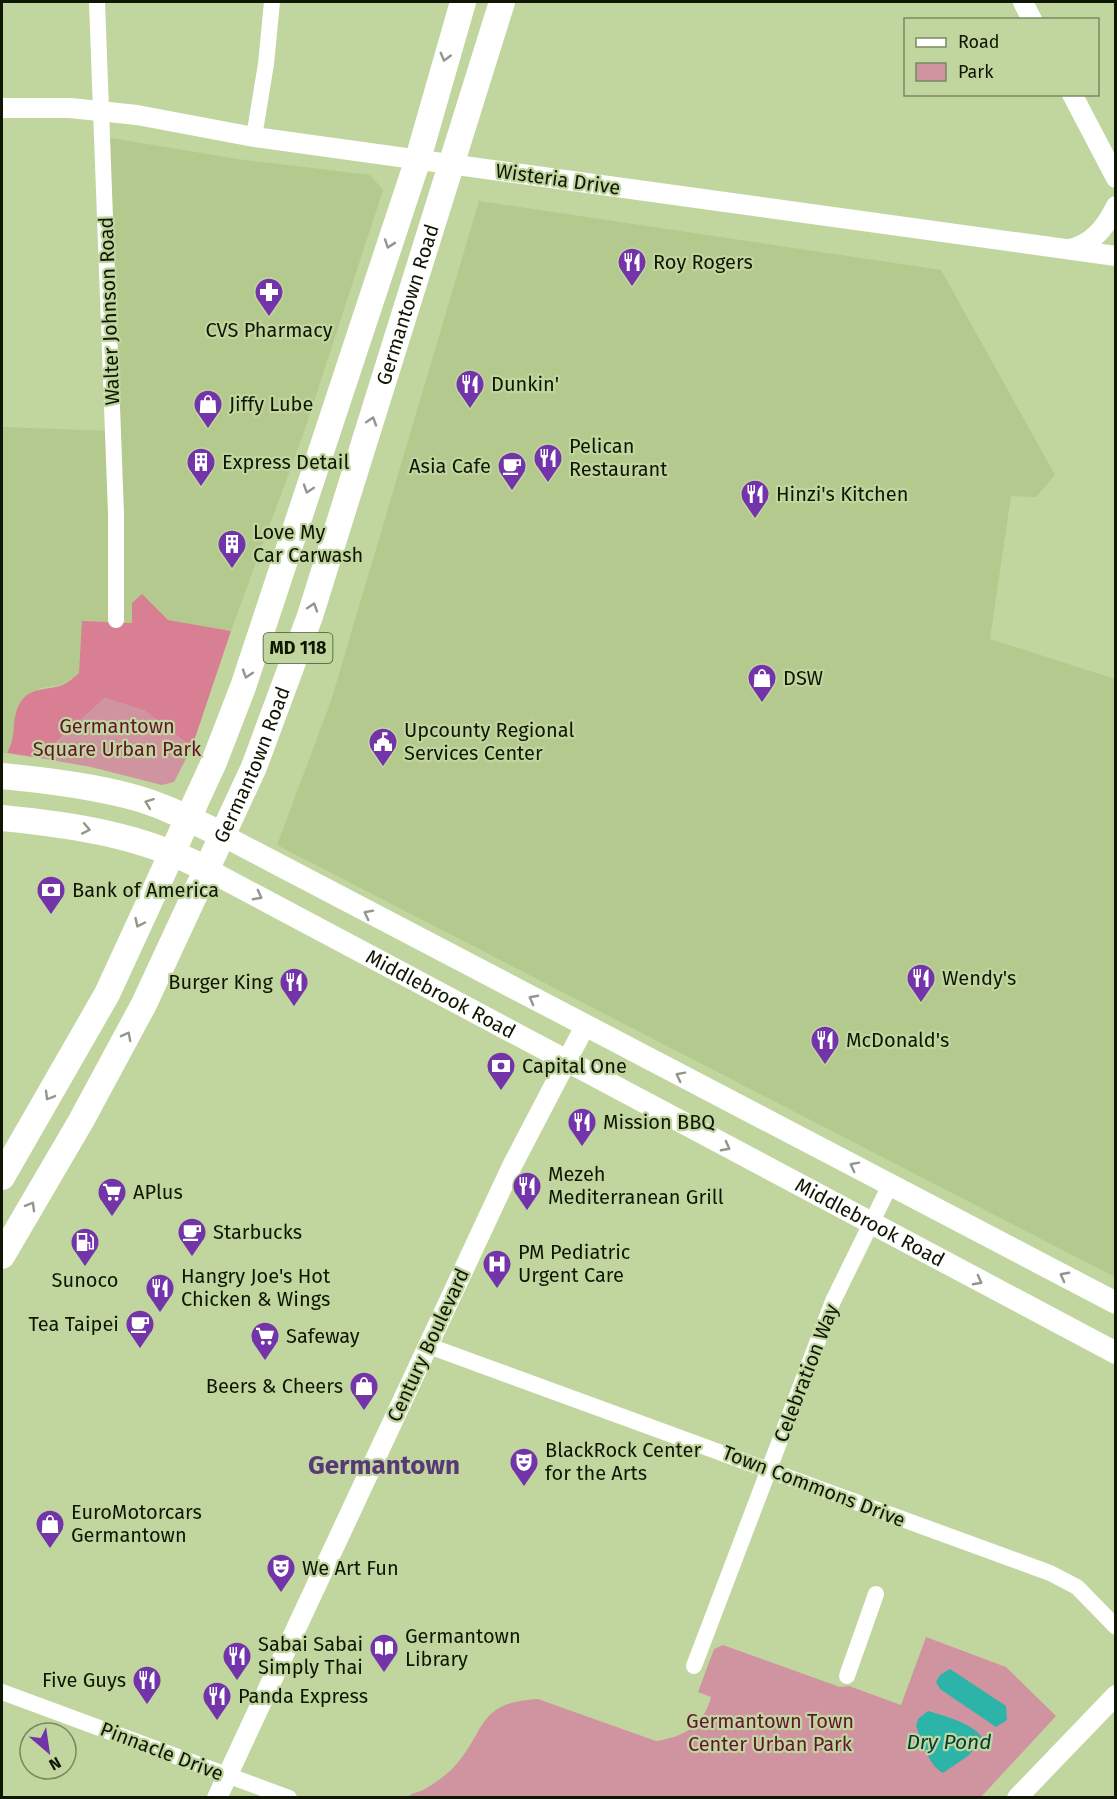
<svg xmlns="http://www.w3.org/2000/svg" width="1117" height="1799" font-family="'Fira Sans',sans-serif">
  <rect width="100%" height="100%" fill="#c1d69f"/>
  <g fill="#b3c98d">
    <path d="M 104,137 L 237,159 L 370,175 L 383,190 L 305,429 L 231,631 L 168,620 L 150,604 L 132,623 L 116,621 L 79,673 L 62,685 L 41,688 L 17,708 L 14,740 L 7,753 L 2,753 L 2,427 L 112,431 Z"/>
    <path d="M 479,201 L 941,270 L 1055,475 L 1036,497 L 1011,496 L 990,639 L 1115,679 L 1115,1277 L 277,845 L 331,701 Z"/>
  </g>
  <g fill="#d094a1">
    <path d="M 105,698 L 145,711 L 192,747 L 174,782 L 162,785 L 91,767 L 40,758 Z"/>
    <path d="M 926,1637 L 1006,1667 L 1056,1716 L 981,1797 L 407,1798 C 411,1793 417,1793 423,1790 C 434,1784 445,1776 453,1768 C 487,1732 475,1702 538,1699 L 656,1741 C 684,1737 704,1725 711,1697 L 698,1692 L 714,1649 L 723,1645 L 840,1687 L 849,1686 L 901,1705 Z"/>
  </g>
  <path fill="#d97f94" d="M 142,594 L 168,620 L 231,631 L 192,747 L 145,711 L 105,698 L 39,758 L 7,753 C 17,735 11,723 18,707 C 27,686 46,691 63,685 C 68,682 74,677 79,673 L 82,621 L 132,623 L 132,603 Z"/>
  <g fill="#2bb4a7">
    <path d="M 950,1669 L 1006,1706 L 1007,1720 L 996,1727 L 940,1689 L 936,1682 L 940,1675 Z"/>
    <path d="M 928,1711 C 947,1717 970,1722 983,1738 L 968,1756 L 943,1773 C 928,1765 922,1741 916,1726 L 918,1719 Z"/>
  </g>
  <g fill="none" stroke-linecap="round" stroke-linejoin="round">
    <g stroke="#fff" stroke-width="16">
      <path d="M 97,2 L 116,514 L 116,620"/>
      <path d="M 254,137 L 266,64 L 272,2"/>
      <path d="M 429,1346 L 1050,1573 L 1077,1587 L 1116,1627"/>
      <path d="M 694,1666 L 833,1301 L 890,1185"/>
      <path d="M 847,1676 L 876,1594"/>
      <path d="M 2,1692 L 289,1798"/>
    </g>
    <g stroke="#fff" stroke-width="20">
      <path d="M 1023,2 L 1032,20"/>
      <path d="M 1072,94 L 1116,178"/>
      <path d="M 2,108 L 70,108 L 137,115 L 254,137 L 1116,256"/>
      <path d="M 1069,249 C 1092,245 1106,227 1116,206"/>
      <path d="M 217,1798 L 512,1166 L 585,1026"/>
      <path d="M 1017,1798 L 1116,1695"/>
    </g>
    <g stroke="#fff" stroke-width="22">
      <path d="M 222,835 L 1116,1303"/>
      <path id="s1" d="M 206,869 L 1116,1353"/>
    </g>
    <g stroke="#fff" stroke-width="26">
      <path d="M 2,776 C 44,780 87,785 129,796 C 161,804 192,820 222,835"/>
      <path d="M 2,818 C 73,825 142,835 206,869"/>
      <path d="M 2,1177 L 107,994 L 214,762 L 243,687 L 418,159 L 463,2"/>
      <path id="s2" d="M 2,1256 L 81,1121 L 144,1004 L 254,767 L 310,616 L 502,2"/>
    </g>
  </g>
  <defs><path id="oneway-chevron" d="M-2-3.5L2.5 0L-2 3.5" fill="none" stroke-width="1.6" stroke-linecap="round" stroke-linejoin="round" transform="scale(1.5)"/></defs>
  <g stroke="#93968e">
    <use href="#oneway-chevron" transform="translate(445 57) rotate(105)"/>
    <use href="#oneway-chevron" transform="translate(389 244) rotate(109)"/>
    <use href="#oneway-chevron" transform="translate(372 421) rotate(-72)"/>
    <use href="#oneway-chevron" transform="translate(308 489) rotate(108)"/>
    <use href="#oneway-chevron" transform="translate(313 607) rotate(-72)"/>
    <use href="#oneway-chevron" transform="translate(247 674) rotate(108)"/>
    <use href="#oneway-chevron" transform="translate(149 803) rotate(-159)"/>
    <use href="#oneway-chevron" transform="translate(86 829) rotate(11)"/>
    <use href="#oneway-chevron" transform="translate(258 896) rotate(28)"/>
    <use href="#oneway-chevron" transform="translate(368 914) rotate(-153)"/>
    <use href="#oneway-chevron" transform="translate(139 923) rotate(115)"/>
    <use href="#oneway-chevron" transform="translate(533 999) rotate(-152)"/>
    <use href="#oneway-chevron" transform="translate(127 1036) rotate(-62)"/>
    <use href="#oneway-chevron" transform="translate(680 1076) rotate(-153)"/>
    <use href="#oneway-chevron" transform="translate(49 1096) rotate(120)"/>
    <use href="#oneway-chevron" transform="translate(726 1147) rotate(28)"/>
    <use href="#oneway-chevron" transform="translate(854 1166) rotate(-153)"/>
    <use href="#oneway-chevron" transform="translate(31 1206) rotate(-60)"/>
    <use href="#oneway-chevron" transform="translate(1064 1276) rotate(-152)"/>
    <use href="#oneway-chevron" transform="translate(978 1281) rotate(28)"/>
  </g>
  <defs>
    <g id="restaurant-pin" transform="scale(1.5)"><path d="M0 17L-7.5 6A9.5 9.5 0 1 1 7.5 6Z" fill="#7334a9" stroke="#c1d69f"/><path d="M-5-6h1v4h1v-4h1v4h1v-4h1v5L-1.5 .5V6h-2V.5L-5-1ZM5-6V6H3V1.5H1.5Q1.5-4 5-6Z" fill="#fff"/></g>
    <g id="pharmacy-pin" transform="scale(1.5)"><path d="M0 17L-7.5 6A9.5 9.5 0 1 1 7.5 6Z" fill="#7334a9" stroke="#c1d69f"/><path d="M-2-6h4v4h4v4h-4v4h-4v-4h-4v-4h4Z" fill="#fff"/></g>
    <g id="shop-pin" transform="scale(1.5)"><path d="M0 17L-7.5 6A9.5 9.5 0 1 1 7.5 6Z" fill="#7334a9" stroke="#c1d69f"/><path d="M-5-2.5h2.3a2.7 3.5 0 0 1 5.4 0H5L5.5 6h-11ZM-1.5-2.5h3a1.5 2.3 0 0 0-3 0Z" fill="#fff"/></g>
    <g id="building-pin" transform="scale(1.5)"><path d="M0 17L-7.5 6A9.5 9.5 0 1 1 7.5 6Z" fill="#7334a9" stroke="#c1d69f"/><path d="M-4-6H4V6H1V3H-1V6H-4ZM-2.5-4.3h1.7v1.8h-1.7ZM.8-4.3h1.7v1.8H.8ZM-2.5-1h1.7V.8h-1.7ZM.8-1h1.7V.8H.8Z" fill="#fff"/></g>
    <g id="cafe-pin" transform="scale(1.5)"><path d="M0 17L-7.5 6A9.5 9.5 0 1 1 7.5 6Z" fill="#7334a9" stroke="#c1d69f"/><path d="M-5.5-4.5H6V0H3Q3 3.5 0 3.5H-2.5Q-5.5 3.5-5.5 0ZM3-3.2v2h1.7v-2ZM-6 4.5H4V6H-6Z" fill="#fff"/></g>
    <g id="civic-pin" transform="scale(1.5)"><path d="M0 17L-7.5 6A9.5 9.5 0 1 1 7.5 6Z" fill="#7334a9" stroke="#c1d69f"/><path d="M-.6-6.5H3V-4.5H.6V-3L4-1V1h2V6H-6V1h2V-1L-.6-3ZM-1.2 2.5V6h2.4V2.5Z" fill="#fff"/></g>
    <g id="bank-pin" transform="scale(1.5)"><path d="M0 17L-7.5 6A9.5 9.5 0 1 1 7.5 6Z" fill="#7334a9" stroke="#c1d69f"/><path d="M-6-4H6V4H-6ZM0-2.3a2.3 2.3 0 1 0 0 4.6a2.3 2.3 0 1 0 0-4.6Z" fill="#fff"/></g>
    <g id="supermarket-pin" transform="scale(1.5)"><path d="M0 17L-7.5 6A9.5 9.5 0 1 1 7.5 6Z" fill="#7334a9" stroke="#c1d69f"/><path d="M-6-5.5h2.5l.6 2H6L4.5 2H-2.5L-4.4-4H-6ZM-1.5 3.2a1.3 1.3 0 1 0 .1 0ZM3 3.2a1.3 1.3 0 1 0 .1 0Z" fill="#fff"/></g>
    <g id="fuel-pin" transform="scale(1.5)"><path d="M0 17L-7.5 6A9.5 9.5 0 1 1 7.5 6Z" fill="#7334a9" stroke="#c1d69f"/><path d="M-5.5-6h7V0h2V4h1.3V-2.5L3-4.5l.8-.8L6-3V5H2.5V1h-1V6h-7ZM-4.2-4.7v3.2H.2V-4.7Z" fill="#fff"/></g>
    <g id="hospital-pin" transform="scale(1.5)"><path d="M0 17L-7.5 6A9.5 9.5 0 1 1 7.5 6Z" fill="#7334a9" stroke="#c1d69f"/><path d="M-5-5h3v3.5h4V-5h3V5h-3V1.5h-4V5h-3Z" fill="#fff"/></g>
    <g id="theatre-pin" transform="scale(1.5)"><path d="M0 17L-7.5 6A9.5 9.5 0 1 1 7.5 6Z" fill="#7334a9" stroke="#c1d69f"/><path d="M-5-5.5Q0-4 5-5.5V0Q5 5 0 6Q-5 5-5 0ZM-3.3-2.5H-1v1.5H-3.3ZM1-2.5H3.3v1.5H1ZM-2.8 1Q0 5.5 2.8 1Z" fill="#fff"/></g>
    <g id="library-pin" transform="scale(1.5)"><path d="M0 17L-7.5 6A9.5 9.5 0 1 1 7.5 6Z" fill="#7334a9" stroke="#c1d69f"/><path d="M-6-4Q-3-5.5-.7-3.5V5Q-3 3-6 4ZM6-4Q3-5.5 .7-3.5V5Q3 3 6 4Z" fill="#fff"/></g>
  </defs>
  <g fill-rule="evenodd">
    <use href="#restaurant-pin" x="632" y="262"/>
    <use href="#pharmacy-pin" x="269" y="292"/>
    <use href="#restaurant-pin" x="470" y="384"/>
    <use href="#shop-pin" x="208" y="404"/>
    <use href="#restaurant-pin" x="548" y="458"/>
    <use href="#building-pin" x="201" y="462"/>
    <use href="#cafe-pin" x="512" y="466"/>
    <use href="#restaurant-pin" x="755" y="494"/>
    <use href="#building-pin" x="232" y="544"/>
    <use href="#shop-pin" x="762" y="678"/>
    <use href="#civic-pin" x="383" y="742"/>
    <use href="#bank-pin" x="51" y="890"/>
    <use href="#restaurant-pin" x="921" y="978"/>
    <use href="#restaurant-pin" x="294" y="982"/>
    <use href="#restaurant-pin" x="825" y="1040"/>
    <use href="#bank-pin" x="501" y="1066"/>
    <use href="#restaurant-pin" x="582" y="1122"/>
    <use href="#restaurant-pin" x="527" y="1186"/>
    <use href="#supermarket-pin" x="112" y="1192"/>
    <use href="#cafe-pin" x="192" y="1232"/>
    <use href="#fuel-pin" x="85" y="1242"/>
    <use href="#hospital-pin" x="497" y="1264"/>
    <use href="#restaurant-pin" x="160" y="1288"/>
    <use href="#cafe-pin" x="140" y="1324"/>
    <use href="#supermarket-pin" x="265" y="1336"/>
    <use href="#shop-pin" x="364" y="1386"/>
    <use href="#theatre-pin" x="524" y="1462"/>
    <use href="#shop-pin" x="50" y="1524"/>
    <use href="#theatre-pin" x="281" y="1568"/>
    <use href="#library-pin" x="384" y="1648"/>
    <use href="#restaurant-pin" x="237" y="1656"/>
    <use href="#restaurant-pin" x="147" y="1680"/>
    <use href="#restaurant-pin" x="217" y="1696"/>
  </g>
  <g text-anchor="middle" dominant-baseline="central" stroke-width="4.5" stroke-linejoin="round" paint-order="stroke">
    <rect fill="#c1d69f" stroke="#445032" stroke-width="1.5" x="263.5" y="633" width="69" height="30" rx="4.5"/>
    <g font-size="18" font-weight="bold" fill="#0f1603">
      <text x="298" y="648">MD 118</text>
    </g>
    <g font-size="20" fill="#0f1603" stroke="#c1d69f">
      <text transform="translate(558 179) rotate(8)">Wisteria Drive</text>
      <text stroke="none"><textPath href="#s2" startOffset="1038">Germantown Road</textPath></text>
      <text transform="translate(109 311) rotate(-92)">Walter Johnson Road</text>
      <text stroke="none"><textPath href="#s2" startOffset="552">Germantown Road</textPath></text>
      <text stroke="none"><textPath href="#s1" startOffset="266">Middlebrook Road</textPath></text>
      <text stroke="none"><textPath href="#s1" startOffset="752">Middlebrook Road</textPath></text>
      <text transform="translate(428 1345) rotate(-65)">Century Boulevard</text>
      <text transform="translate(806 1373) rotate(-69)">Celebration Way</text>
      <text transform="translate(814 1486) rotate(21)">Town Commons Drive</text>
      <text transform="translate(162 1751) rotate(21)">Pinnacle Drive</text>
    </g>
    <g font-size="20" fill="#0f1603" stroke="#c1d69f" text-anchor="start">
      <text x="653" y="262">Roy Rogers</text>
      <text x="269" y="330" text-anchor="middle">CVS Pharmacy</text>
      <text x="491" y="384">Dunkin'</text>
      <text x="229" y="404">Jiffy Lube</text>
      <text x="569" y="446">Pelican<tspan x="569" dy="23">Restaurant</tspan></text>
      <text x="222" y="462">Express Detail</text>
      <text x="491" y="466" text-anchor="end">Asia Cafe</text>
      <text x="776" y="494">Hinzi's Kitchen</text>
      <text x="253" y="532">Love My<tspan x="253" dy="23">Car Carwash</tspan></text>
      <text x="783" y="678">DSW</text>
      <text x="404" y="730">Upcounty Regional<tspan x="404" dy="23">Services Center</tspan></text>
      <text x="72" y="890">Bank of America</text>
      <text x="942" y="978">Wendy's</text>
      <text x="273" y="982" text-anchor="end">Burger King</text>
      <text x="846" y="1040">McDonald's</text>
      <text x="522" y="1066">Capital One</text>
      <text x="603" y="1122">Mission BBQ</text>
      <text x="548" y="1174">Mezeh<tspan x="548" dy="23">Mediterranean Grill</tspan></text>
      <text x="133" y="1192">APlus</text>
      <text x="213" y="1232">Starbucks</text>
      <text x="518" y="1252">PM Pediatric<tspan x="518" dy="23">Urgent Care</tspan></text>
      <text x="181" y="1276">Hangry Joe's Hot<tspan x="181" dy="23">Chicken &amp; Wings</tspan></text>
      <text x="85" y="1280" text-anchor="middle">Sunoco</text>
      <text x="119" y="1324" text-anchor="end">Tea Taipei</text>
      <text x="286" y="1336">Safeway</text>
      <text x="343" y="1386" text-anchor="end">Beers &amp; Cheers</text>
      <text x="545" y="1450">BlackRock Center<tspan x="545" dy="23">for the Arts</tspan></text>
      <text x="71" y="1512">EuroMotorcars<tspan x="71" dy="23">Germantown</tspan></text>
      <text x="302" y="1568">We Art Fun</text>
      <text x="405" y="1636">Germantown<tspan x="405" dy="23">Library</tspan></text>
      <text x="258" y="1644">Sabai Sabai<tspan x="258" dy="23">Simply Thai</tspan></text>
      <text x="126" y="1680" text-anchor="end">Five Guys</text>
      <text x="238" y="1696">Panda Express</text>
    </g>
    <g font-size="20" fill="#64132f" stroke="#c1d69f">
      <text x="117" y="726">Germantown<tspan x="117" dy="23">Square Urban Park</tspan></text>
      <text x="770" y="1721">Germantown Town<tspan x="770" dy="23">Center Urban Park</tspan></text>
    </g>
    <g font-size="21" font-style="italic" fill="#003d37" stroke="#c1d69f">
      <text x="949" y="1742">Dry Pond</text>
    </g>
    <g font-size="26" font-weight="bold" fill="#573a75" stroke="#c1d69f">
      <text x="384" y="1465">Germantown</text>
    </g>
  </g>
  <rect width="1117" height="1799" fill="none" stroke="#0f1603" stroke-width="6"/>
  <rect x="904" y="18" width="195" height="78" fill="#c1d69f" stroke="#7a8961" stroke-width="1.5"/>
  <rect x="916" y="38" width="30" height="9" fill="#ffffff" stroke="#7a8961" stroke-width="1.5"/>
  <text x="958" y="48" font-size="18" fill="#0f1603">Road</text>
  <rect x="916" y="63" width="30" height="18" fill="#d094a1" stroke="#7a8961" stroke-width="1.5"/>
  <text x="958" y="78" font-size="18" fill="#0f1603">Park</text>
  <g transform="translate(48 1751) rotate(151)"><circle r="28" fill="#c1d69f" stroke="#7a8961" stroke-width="1.5"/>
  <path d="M0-4.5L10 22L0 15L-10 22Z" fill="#7334a9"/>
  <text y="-9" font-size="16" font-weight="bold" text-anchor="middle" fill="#0f1603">N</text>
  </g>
</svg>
